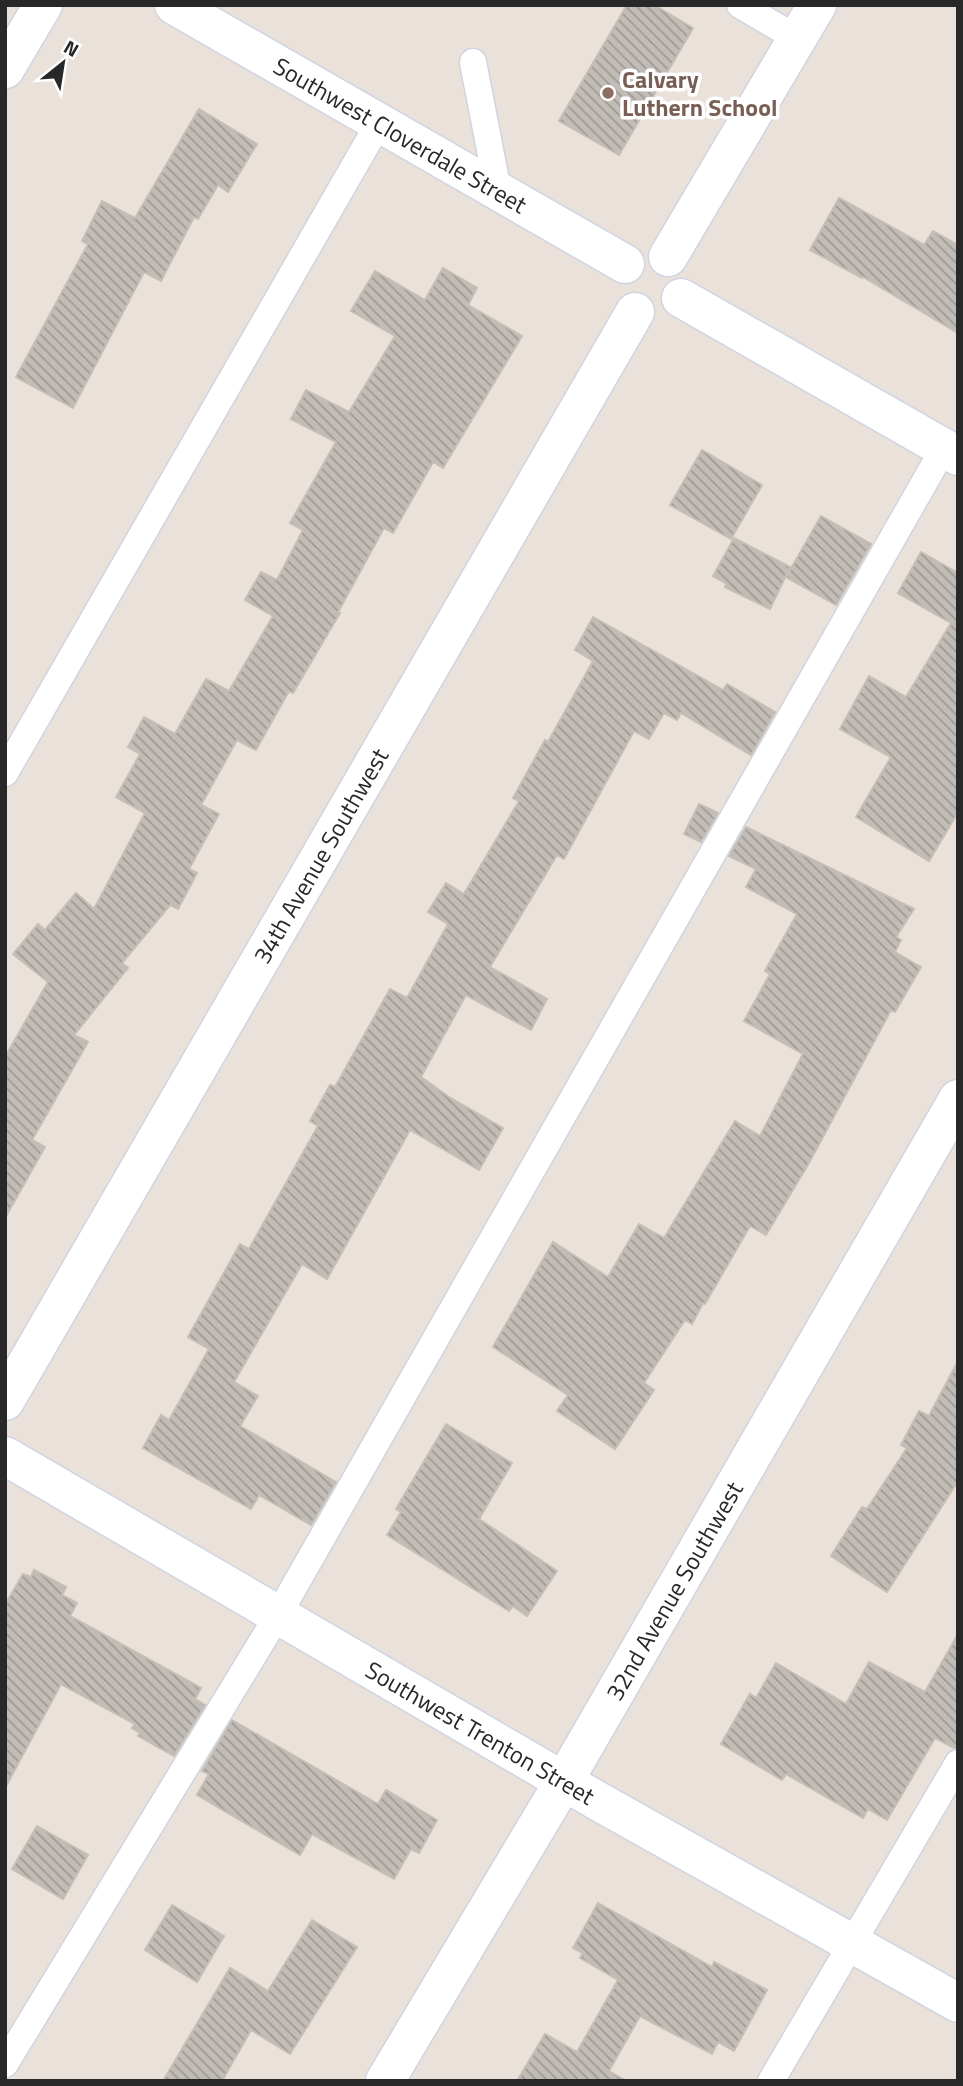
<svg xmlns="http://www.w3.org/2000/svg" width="963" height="2086" font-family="'Titillium Web',sans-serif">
  <defs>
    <pattern id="building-back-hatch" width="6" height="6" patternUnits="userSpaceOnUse" patternTransform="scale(1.75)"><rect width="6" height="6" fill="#c2bcb7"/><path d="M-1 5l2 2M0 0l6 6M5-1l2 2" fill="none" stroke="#9e9995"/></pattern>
  </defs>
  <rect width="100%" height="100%" fill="#eae2da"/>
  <g fill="url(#building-back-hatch)" stroke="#c5beb4" stroke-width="2">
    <path d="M 627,5 L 654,5 L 693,28 L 619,155 L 559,121 Z"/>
    <path d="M 199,109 L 257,144 L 228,192 L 218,185 L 198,219 L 194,217 L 161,281 L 144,272 L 73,408 L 16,377 L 88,244 L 82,241 L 102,201 L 135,218 Z"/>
    <path d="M 839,198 L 924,245 L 933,231 L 958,245 L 958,333 L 863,277 L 862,278 L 810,250 Z"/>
    <path d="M 443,268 L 477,288 L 468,305 L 522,336 L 443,468 L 433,462 L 393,533 L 384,528 L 338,612 L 340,613 L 293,693 L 289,691 L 256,750 L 237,740 L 201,805 L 219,814 L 189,869 L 197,873 L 178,909 L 170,905 L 122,963 L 128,968 L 74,1035 L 88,1042 L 32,1140 L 45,1147 L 5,1218 L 5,1057 L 48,982 L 13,954 L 38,924 L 45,930 L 76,893 L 94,909 L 145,813 L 116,797 L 140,754 L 128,747 L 144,717 L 175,734 L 206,679 L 229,691 L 273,616 L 245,600 L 261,572 L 277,580 L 303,530 L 290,523 L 336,442 L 291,419 L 306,390 L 349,412 L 395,336 L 351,311 L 375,271 L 425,300 Z"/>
    <path d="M 702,450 L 762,485 L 731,539 L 670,505 Z"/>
    <path d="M 821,516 L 871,544 L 836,605 L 786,577 Z"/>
    <path d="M 734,538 L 790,567 L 770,609 L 725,587 L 727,584 L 713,576 Z"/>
    <path d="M 921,552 L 958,573 L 958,812 L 929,861 L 856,817 L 891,757 L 840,729 L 869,676 L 906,697 L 951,623 L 898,593 Z"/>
    <path d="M 593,617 L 723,690 L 727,684 L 775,712 L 751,755 L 681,713 L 677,720 L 664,713 L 649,739 L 634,731 L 564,859 L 557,855 L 490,967 L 547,999 L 531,1030 L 466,995 L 421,1077 L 449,1097 L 503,1128 L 479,1170 L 410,1130 L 327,1279 L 302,1264 L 234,1382 L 258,1396 L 240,1426 L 336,1482 L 311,1525 L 259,1495 L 251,1509 L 143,1448 L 161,1415 L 169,1420 L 209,1349 L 188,1337 L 240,1244 L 249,1249 L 318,1126 L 310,1121 L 330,1085 L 335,1087 L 390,989 L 407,998 L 448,924 L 428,912 L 446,883 L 464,894 L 519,801 L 513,798 L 545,740 L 548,742 L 593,661 L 575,650 Z"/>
    <path d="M 699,804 L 718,813 L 701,842 L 684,834 Z"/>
    <path d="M 746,827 L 914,909 L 896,937 L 901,940 L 895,952 L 921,967 L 895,1012 L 891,1010 L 809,1163 L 766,1235 L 750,1226 L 705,1304 L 703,1303 L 692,1324 L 685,1320 L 644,1383 L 654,1390 L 615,1449 L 557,1411 L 568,1395 L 493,1347 L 553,1242 L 608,1277 L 639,1224 L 664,1238 L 735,1121 L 760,1136 L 803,1054 L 744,1021 L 770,974 L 765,971 L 797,914 L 746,887 L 756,869 L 729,856 Z"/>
    <path d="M 958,1361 L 958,1481 L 887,1592 L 831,1556 L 862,1507 L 867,1509 L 907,1448 L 901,1445 L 919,1411 L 929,1416 Z"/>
    <path d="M 446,1424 L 512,1463 L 479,1519 L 557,1571 L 527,1616 L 513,1606 L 509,1611 L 387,1535 L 401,1512 L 396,1509 Z"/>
    <path d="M 34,1570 L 66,1587 L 62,1595 L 77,1603 L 70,1616 L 201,1688 L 195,1699 L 205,1705 L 174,1756 L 138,1736 L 140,1733 L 132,1728 L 135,1724 L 61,1684 L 5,1788 L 5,1605 L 23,1574 L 31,1577 Z"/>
    <path d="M 958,1634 L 958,1747 L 954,1748 L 935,1738 L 887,1820 L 868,1809 L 863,1818 L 786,1774 L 782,1780 L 721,1744 L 750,1694 L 756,1698 L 776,1663 L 846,1704 L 869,1662 L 925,1692 Z"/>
    <path d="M 232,1720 L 378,1804 L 386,1790 L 437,1820 L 419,1853 L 411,1849 L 394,1879 L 312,1834 L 300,1855 L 197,1795 L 209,1774 L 202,1771 Z"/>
    <path d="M 37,1826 L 88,1855 L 63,1899 L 12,1869 Z"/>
    <path d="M 598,1903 L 712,1967 L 714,1962 L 767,1990 L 734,2051 L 718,2042 L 712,2054 L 640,2016 L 609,2071 L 626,2081 L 517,2081 L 545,2034 L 577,2052 L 618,1980 L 580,1958 L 583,1953 L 573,1948 Z"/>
    <path d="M 172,1905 L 224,1936 L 197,1982 L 145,1950 Z"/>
    <path d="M 312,1920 L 357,1947 L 290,2054 L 251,2030 L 222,2081 L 163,2081 L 230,1968 L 268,1991 Z"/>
  </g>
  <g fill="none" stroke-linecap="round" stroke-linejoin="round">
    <g stroke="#d0d4e1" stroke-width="29">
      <g id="service">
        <path d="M 740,5 L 798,39"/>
        <path d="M 473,62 L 498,191"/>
        <path d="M 5,773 L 379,123"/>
        <path d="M 5,2064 L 278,1615 L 944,448"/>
        <path d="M 771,2081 L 958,1763"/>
      </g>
    </g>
    <g stroke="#d0d4e1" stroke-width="41">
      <g id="minor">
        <path id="s1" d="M 174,5 L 625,264"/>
        <path d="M 668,257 L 817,5"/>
        <path d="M 681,298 L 958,456"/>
        <path id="s2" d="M 5,1401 L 635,312"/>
        <path id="s3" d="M 385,2081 L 564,1781 L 958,1099"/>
      </g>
    </g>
    <g stroke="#d0d4e1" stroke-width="41">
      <g id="tertiary">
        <path id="s4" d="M 5,1456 L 596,1800 L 958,2003"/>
      </g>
    </g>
    <g stroke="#d0d4e1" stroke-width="41">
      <path id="secondary" d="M 5,69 L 43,5"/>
    </g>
    <use href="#service" stroke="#fff" stroke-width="26"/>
    <use href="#minor" stroke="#fff" stroke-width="38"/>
    <use href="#tertiary" stroke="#fff" stroke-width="38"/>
    <use href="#secondary" stroke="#fff" stroke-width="38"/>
  </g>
  <circle fill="#8d6e63" stroke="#fff" stroke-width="2.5" cx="608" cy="93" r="7"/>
  <g text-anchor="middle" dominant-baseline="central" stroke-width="7" stroke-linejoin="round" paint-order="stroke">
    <g font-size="24" font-weight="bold" fill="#785e54" stroke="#fff" text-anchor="start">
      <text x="622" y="79">Calvary<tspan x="622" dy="28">Luthern School</tspan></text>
    </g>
    <g font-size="24" fill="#282828" stroke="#fff">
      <text stroke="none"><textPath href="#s1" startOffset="261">Southwest Cloverdale Street</textPath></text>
      <text stroke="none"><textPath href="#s2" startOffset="630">34th Avenue Southwest</textPath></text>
      <text stroke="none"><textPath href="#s3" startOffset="569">32nd Avenue Southwest</textPath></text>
      <text stroke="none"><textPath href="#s4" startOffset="550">Southwest Trenton Street</textPath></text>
    </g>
  </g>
  <rect width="963" height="2086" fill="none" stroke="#282828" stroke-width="14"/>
  <g transform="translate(63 63) rotate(30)" stroke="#ffffff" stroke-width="5" paint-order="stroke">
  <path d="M0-5L12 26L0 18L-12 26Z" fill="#282828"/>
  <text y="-10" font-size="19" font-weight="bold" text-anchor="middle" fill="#282828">N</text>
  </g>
</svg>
